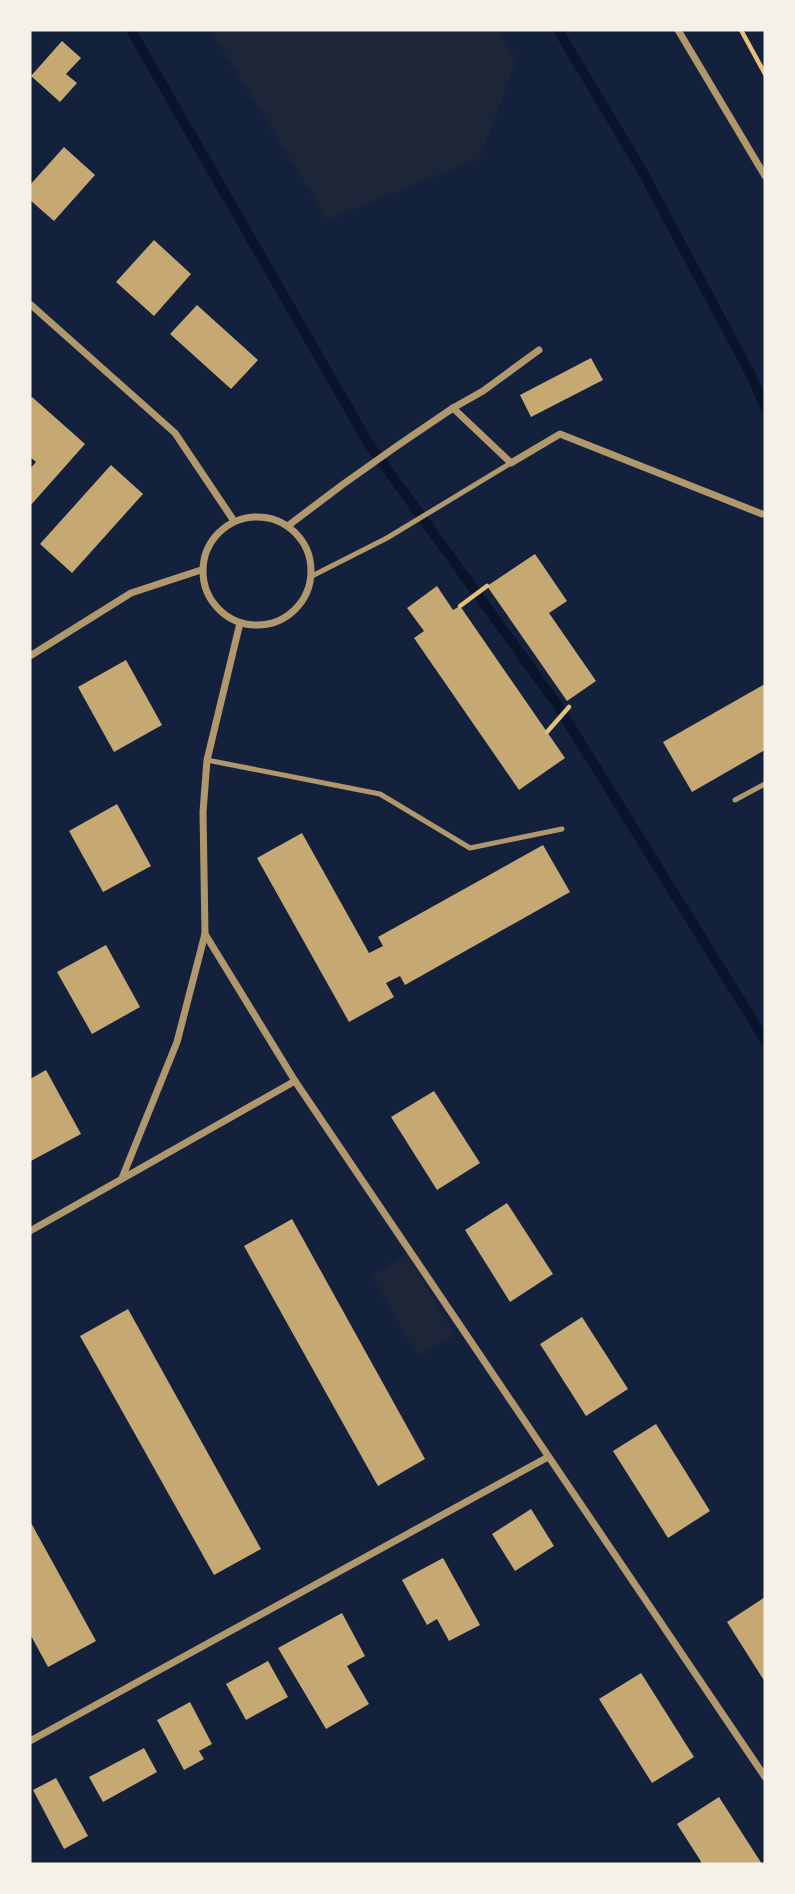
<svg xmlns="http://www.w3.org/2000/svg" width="795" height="1894" font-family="Georgia,serif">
  <rect width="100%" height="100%" fill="#14213d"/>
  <g fill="#1d2539">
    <path d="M 210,30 L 498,30 L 516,61 L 480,158 L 328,220 Z"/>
    <path d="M 407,1254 L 455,1335 L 418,1356 L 371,1276 Z"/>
  </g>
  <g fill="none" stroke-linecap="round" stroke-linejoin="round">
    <g stroke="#0b132b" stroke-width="10">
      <path d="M 131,30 L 369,444 L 556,703 L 765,1040"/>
      <path d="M 558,30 L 640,167 L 750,373 L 765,407"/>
    </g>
  </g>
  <g fill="#c6a872">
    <path d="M 62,41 L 81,58 L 66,74 L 77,83 L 60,102 L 31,76 Z"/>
    <path d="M 64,147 L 95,175 L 54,221 L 30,200 L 30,185 Z"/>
    <path d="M 154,240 L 191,274 L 154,316 L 116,282 Z"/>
    <path d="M 197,305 L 258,360 L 231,389 L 170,334 Z"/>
    <path d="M 591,358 L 603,380 L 531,417 L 520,395 Z"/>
    <path d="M 32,397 L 85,444 L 30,506 L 30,469 L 36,462 L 30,457 L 30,399 Z"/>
    <path d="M 111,465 L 143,494 L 72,573 L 40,544 Z"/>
    <path d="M 535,554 L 567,601 L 549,613 L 596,681 L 567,701 L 487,586 Z"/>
    <path d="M 437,586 L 453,610 L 460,606 L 565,758 L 519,790 L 414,638 L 424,631 L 407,608 Z"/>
    <path d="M 126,660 L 162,725 L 114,752 L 78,687 Z"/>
    <path d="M 765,684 L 765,750 L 692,792 L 663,742 Z"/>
    <path d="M 117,804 L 151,866 L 103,892 L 69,831 Z"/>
    <path d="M 302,833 L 369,953 L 383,946 L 378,937 L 543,845 L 570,892 L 405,985 L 400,976 L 386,983 L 394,997 L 349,1022 L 257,858 Z"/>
    <path d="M 106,945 L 140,1007 L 92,1034 L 57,972 Z"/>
    <path d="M 46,1070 L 81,1134 L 31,1161 L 30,1158 L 30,1079 Z"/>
    <path d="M 434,1091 L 480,1163 L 437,1190 L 391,1117 Z"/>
    <path d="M 507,1203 L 553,1274 L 510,1302 L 465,1230 Z"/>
    <path d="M 292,1219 L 425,1459 L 378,1486 L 244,1246 Z"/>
    <path d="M 128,1309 L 261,1549 L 214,1575 L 80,1336 Z"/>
    <path d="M 582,1317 L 628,1389 L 586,1416 L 540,1344 Z"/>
    <path d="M 656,1424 L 710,1511 L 668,1538 L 613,1451 Z"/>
    <path d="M 531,1509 L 554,1546 L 515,1571 L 492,1534 Z"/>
    <path d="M 30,1521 L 96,1641 L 48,1667 L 30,1634 Z"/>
    <path d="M 443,1558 L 480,1625 L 449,1641 L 437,1619 L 427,1625 L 402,1580 Z"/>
    <path d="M 765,1597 L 765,1682 L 727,1622 Z"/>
    <path d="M 342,1613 L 365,1656 L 347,1666 L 369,1704 L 326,1729 L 278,1648 Z"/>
    <path d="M 268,1661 L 288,1697 L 246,1720 L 226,1684 Z"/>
    <path d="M 641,1673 L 694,1757 L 652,1783 L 599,1699 Z"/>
    <path d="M 190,1702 L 212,1744 L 199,1751 L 204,1759 L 184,1770 L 157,1720 Z"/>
    <path d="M 144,1748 L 157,1772 L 103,1802 L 89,1777 Z"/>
    <path d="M 56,1778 L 88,1836 L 64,1849 L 33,1790 Z"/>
    <path d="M 719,1797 L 742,1833 L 762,1864 L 702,1864 L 700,1860 L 677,1824 Z"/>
  </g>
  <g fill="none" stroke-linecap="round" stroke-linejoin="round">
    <g stroke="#e5c07b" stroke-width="4.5">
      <path d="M 741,30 L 765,74"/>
      <path d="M 460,606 L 487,586"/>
      <path d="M 547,732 L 569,707"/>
    </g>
    <g stroke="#b1986c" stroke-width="5">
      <path d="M 312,576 L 387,538 L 511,463"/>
      <path d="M 207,760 L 380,794 L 470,848 L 562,829"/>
      <path d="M 735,800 L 765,784"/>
    </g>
    <g stroke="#b1986c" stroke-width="7">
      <path d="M 678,30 L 765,176"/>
      <path d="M 30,304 L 175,433 L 234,521"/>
      <path d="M 453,408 L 511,463 L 560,434 L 762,514"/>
      <circle cx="257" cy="571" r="54"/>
      <path d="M 289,525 L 342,485 L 397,446 L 453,408 L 483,391 L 539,350"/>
      <path d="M 30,656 L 131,593 L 201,570"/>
      <path d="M 205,934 L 295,1081 L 765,1777"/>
      <path d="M 122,1178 L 177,1042 L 205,934 L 203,812 L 207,760 L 240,623"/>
      <path d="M 30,1231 L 295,1081"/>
      <path d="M 30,1741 L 548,1457"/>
    </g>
  </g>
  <rect width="795" height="1894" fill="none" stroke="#f6f1e7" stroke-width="63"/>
</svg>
